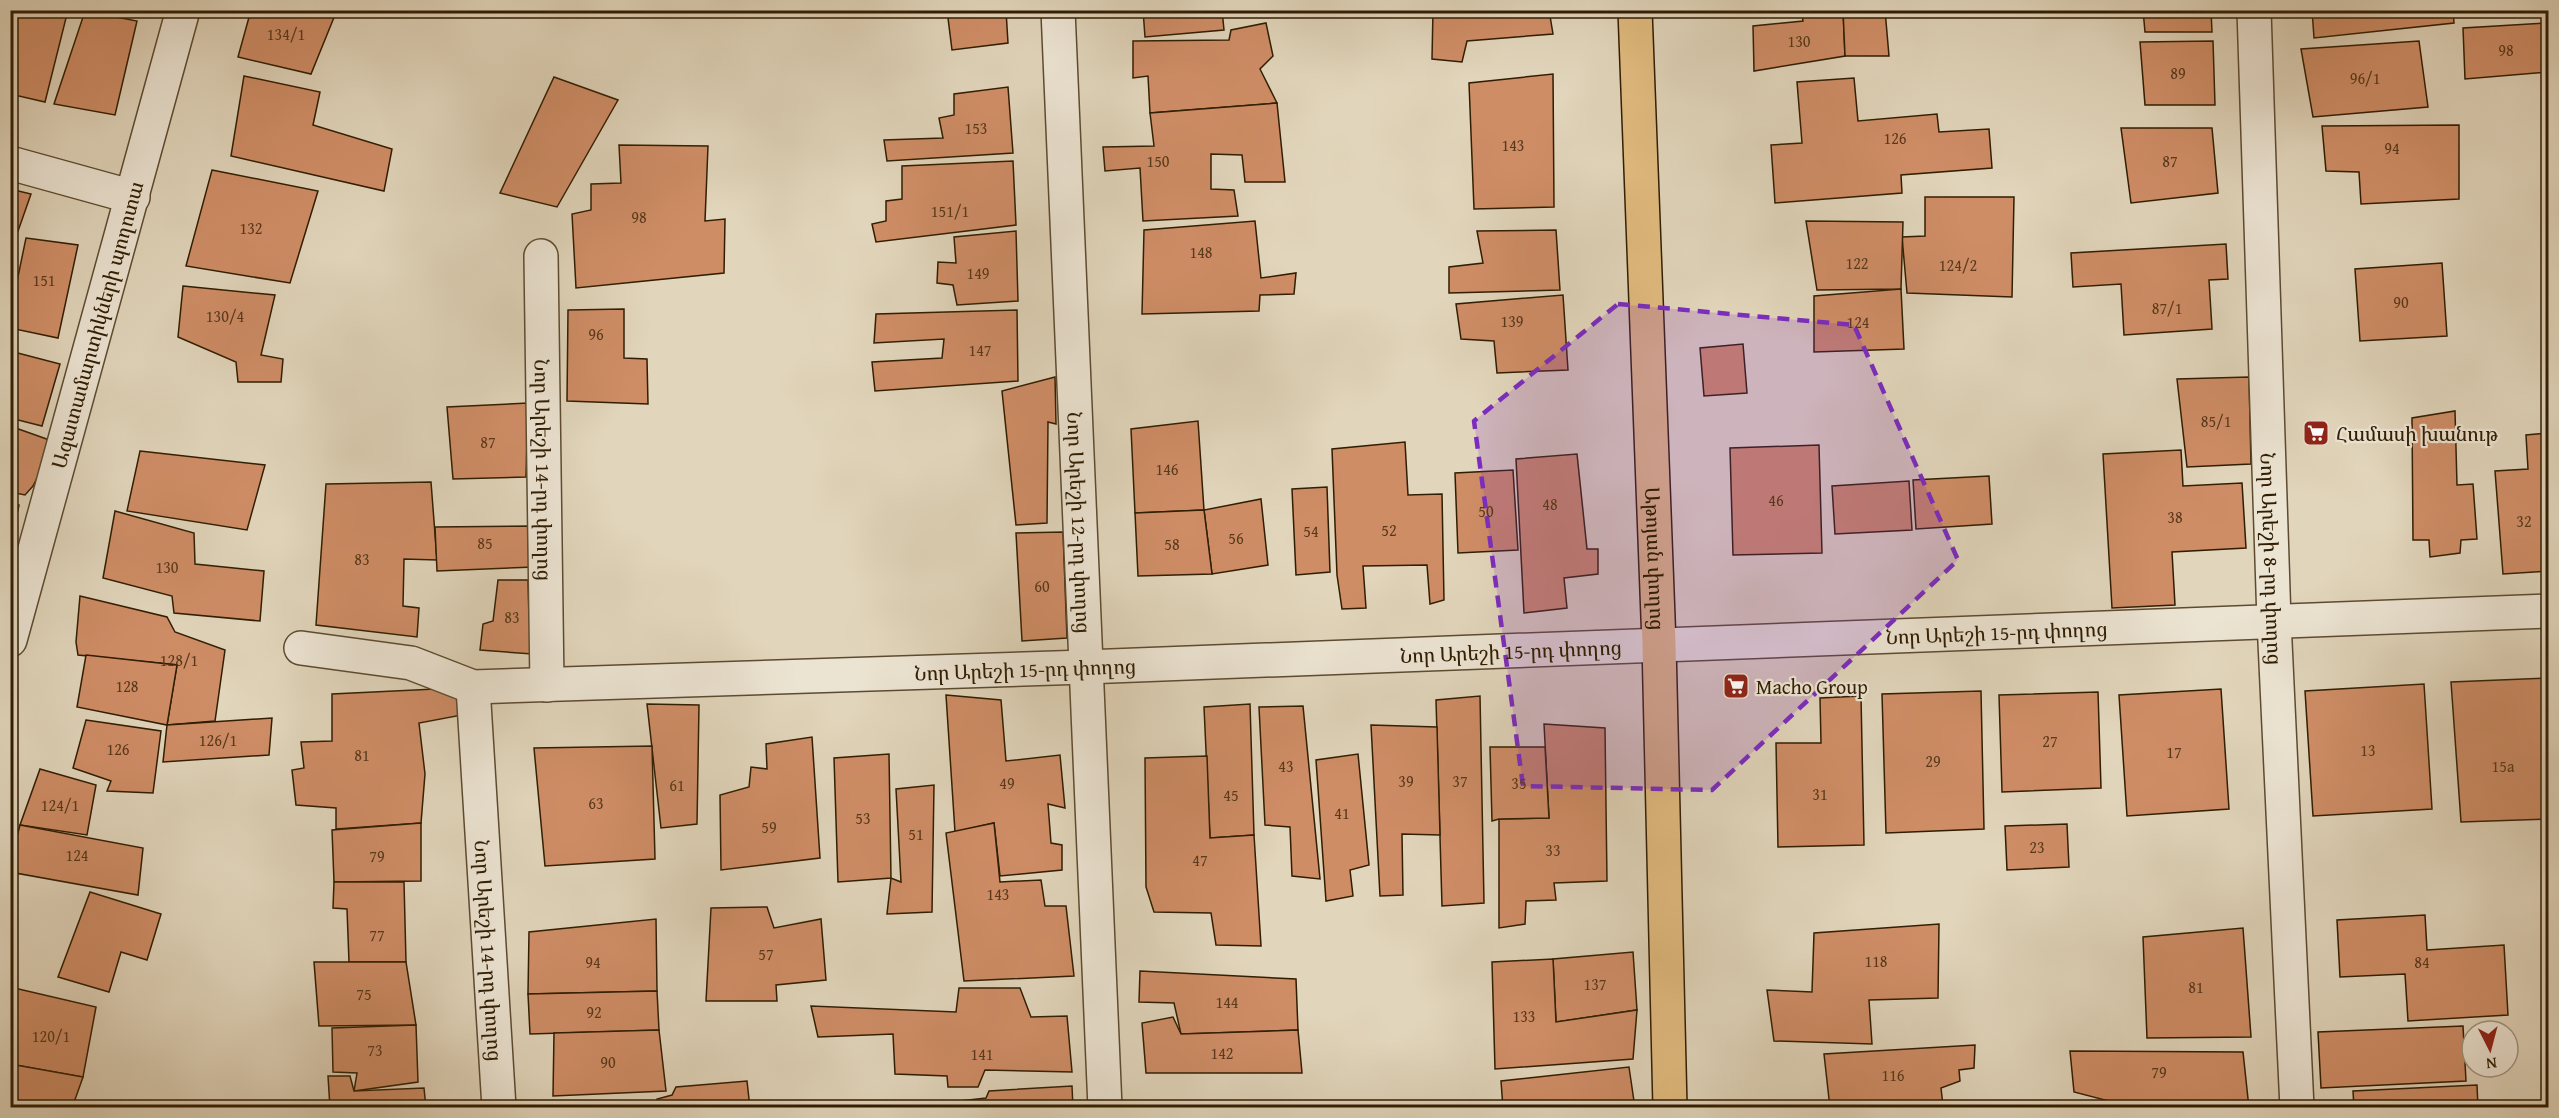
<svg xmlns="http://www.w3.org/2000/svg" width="2559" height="1118" font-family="'Gentium Book Plus','Noto Serif Armenian',serif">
  <rect width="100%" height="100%" fill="#e1d5bb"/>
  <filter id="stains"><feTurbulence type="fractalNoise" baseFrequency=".00333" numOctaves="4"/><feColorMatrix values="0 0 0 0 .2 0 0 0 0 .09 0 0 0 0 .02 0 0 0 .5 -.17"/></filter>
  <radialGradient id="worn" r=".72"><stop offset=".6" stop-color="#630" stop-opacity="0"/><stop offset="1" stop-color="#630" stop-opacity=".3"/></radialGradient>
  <g fill="#cf8d66" stroke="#301d02" stroke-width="1.5">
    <path d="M 10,10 L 68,10 L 45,102 L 10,94 Z"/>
    <path d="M 251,10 L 337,10 L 311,74 L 238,57 Z"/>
    <path d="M 947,10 L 1006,10 L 1008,43 L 952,50 Z"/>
    <path d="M 1143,10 L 1222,10 L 1224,30 L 1145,37 Z"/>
    <path d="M 1433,10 L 1549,10 L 1553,34 L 1467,41 L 1462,62 L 1432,59 Z"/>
    <path d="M 1801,10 L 1843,10 L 1845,56 L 1754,71 L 1753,26 L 1803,21 Z"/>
    <path d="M 1843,10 L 1885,10 L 1889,56 L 1845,56 Z"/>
    <path d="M 2143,10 L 2211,10 L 2212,32 L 2145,32 Z"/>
    <path d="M 2312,10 L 2453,10 L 2454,23 L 2314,38 Z"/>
    <path d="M 85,11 L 137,21 L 115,115 L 54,104 Z"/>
    <path d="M 1266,23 L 1273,56 L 1260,69 L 1277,103 L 1150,113 L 1148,76 L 1133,78 L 1133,41 L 1229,40 L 1231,30 Z"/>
    <path d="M 2548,23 L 2548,72 L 2465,79 L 2463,28 Z"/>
    <path d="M 2213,41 L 2215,105 L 2145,105 L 2140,42 Z"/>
    <path d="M 2419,41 L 2428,107 L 2313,117 L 2301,49 Z"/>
    <path d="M 1553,74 L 1554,207 L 1474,209 L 1469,83 Z"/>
    <path d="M 244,76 L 320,92 L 313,125 L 392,149 L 384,191 L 231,156 Z"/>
    <path d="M 554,77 L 618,100 L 557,207 L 500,193 Z"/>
    <path d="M 1854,78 L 1858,121 L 1937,114 L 1939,132 L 1989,129 L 1992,168 L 1901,175 L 1902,193 L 1775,203 L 1771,145 L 1802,143 L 1797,82 Z"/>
    <path d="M 1008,87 L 1013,153 L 887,161 L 884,140 L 943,138 L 939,118 L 954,115 L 954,94 Z"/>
    <path d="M 1277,103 L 1285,182 L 1245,182 L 1242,155 L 1211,154 L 1211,189 L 1234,190 L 1238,216 L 1143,221 L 1140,168 L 1105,171 L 1103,147 L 1154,146 L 1150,113 Z"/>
    <path d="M 2459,125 L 2459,199 L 2361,204 L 2359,172 L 2326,171 L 2322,126 Z"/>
    <path d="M 2121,128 L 2212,128 L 2218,193 L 2131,203 Z"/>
    <path d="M 619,145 L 708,146 L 705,221 L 725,219 L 724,273 L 576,288 L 572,214 L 591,210 L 591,184 L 621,183 Z"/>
    <path d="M 1013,161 L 1016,225 L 876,242 L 872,224 L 886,221 L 886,201 L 902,199 L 902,166 Z"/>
    <path d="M 212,170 L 318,191 L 290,283 L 186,266 Z"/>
    <path d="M 10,189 L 31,194 L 10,254 Z"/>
    <path d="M 1925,197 L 2014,197 L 2012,297 L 1907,293 L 1902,237 L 1925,236 Z"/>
    <path d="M 1255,221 L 1261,278 L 1296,273 L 1294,294 L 1260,295 L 1259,311 L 1142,314 L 1144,230 Z"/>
    <path d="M 1806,221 L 1903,222 L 1901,289 L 1817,290 Z"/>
    <path d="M 1556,230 L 1560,290 L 1449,293 L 1449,267 L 1483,263 L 1477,231 Z"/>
    <path d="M 1016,231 L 1018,301 L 957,305 L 953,285 L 937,283 L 938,262 L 956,263 L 954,237 Z"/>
    <path d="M 26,238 L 78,245 L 58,338 L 10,328 L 10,315 Z"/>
    <path d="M 2226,244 L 2228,279 L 2209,280 L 2212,329 L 2124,335 L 2121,284 L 2073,287 L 2071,253 Z"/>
    <path d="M 2442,263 L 2447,336 L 2360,341 L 2355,269 Z"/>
    <path d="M 183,286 L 275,295 L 261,355 L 283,359 L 281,382 L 238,382 L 236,362 L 178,337 Z"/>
    <path d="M 1901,289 L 1904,349 L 1814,352 L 1814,296 Z"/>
    <path d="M 1563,295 L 1568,370 L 1497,373 L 1494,341 L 1461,339 L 1456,304 Z"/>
    <path d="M 624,309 L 624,358 L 647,359 L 648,404 L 567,401 L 568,310 Z"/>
    <path d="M 1017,310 L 1018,381 L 875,391 L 872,362 L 942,358 L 944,339 L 874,343 L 876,314 Z"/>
    <path d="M 1743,344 L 1747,393 L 1704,396 L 1700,348 Z"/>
    <path d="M 10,351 L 60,364 L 42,426 L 10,418 Z"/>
    <path d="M 1055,377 L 1056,424 L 1048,422 L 1047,523 L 1016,525 L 1002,391 Z"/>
    <path d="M 2249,377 L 2251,464 L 2187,467 L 2177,379 Z"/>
    <path d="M 528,403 L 526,477 L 453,479 L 447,407 Z"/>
    <path d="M 2455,411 L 2457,485 L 2473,484 L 2477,539 L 2461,540 L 2460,553 L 2430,557 L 2429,540 L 2413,540 L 2412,418 Z"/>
    <path d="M 1198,421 L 1204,510 L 1135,513 L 1131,429 Z"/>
    <path d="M 10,426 L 55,442 L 33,486 L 25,495 L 10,492 Z"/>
    <path d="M 2548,433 L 2548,571 L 2503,574 L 2495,471 L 2528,469 L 2526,435 Z"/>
    <path d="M 1405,442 L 1408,495 L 1442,494 L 1444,600 L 1430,604 L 1427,565 L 1363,566 L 1366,608 L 1342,609 L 1337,575 L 1332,449 Z"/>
    <path d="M 1819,445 L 1822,553 L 1733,555 L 1730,448 Z"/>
    <path d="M 2181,450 L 2183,486 L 2242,483 L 2246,548 L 2172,552 L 2175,605 L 2112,608 L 2103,454 Z"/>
    <path d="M 140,451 L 265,465 L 247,530 L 127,511 Z"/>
    <path d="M 1577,454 L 1587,549 L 1598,549 L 1598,574 L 1564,578 L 1567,608 L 1524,613 L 1516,459 Z"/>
    <path d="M 1513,470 L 1518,550 L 1458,553 L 1455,473 Z"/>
    <path d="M 1989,476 L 1992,524 L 1916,529 L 1913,480 Z"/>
    <path d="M 1909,481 L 1912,530 L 1835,534 L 1832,486 Z"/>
    <path d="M 431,482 L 437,560 L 404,559 L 403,606 L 419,608 L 417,637 L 316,625 L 326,484 Z"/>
    <path d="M 1327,487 L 1330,572 L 1296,575 L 1292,489 Z"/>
    <path d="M 1261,499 L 1268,565 L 1212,574 L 1204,510 Z"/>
    <path d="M 10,503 L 19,505 L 10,549 Z"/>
    <path d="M 1204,510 L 1212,574 L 1138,576 L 1135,513 Z"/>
    <path d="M 115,511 L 194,533 L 195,564 L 264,571 L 260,621 L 174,613 L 172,596 L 103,578 Z"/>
    <path d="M 534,526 L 534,567 L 437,571 L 435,527 Z"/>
    <path d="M 1063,532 L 1067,638 L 1022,641 L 1016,533 Z"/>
    <path d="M 498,580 L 528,580 L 529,616 L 534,618 L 532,654 L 480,650 L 483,624 L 493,621 Z"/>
    <path d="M 80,596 L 167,617 L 175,632 L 225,650 L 215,721 L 167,725 L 177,665 L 78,655 L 76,642 Z"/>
    <path d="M 86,655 L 177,665 L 167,725 L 77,707 Z"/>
    <path d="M 2546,678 L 2548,819 L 2461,822 L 2451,682 Z"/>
    <path d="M 2424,684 L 2432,809 L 2313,816 L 2305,691 Z"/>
    <path d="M 456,688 L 462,715 L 419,723 L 425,774 L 421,823 L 336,829 L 336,808 L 296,805 L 292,770 L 304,768 L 301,742 L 332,741 L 332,694 Z"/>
    <path d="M 2221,689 L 2229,809 L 2127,816 L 2119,695 Z"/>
    <path d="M 1981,691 L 1984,829 L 1886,833 L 1882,694 Z"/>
    <path d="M 2098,692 L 2101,788 L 2002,792 L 1999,695 Z"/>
    <path d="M 946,695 L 1001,700 L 1006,761 L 1060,755 L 1065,808 L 1048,804 L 1051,843 L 1062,845 L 1062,870 L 1000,876 L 994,823 L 955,832 Z"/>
    <path d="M 1480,696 L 1484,903 L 1442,906 L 1436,700 Z"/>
    <path d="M 1861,696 L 1864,845 L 1778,847 L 1776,743 L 1821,743 L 1820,698 Z"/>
    <path d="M 647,704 L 699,705 L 697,824 L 661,828 Z"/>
    <path d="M 1250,704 L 1254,835 L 1210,838 L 1204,707 Z"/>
    <path d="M 1303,706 L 1320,879 L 1292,876 L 1290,827 L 1265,825 L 1259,707 Z"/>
    <path d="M 272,718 L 269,755 L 163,762 L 167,725 Z"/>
    <path d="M 86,720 L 161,731 L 153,793 L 107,791 L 111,781 L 73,768 Z"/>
    <path d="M 1544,724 L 1605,728 L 1607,881 L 1554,883 L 1556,900 L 1526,901 L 1525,924 L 1499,928 L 1499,819 L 1549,818 Z"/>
    <path d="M 1371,725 L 1437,727 L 1440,835 L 1402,834 L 1403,895 L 1380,896 Z"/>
    <path d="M 812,737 L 820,858 L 721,870 L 720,795 L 749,787 L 751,767 L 767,769 L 766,744 Z"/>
    <path d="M 652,746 L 655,859 L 545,866 L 534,748 Z"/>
    <path d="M 1490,747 L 1545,747 L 1549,818 L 1499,819 L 1492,821 Z"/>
    <path d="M 889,754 L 891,878 L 838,882 L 834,758 Z"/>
    <path d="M 1358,754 L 1369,865 L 1350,870 L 1353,896 L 1326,901 L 1316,760 Z"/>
    <path d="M 1207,756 L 1210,838 L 1254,835 L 1261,946 L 1216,945 L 1211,913 L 1154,912 L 1146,887 L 1145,758 Z"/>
    <path d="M 40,769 L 96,785 L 87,835 L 20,825 Z"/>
    <path d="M 934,785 L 932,912 L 887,914 L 891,878 L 901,882 L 896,789 Z"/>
    <path d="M 421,823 L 421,881 L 334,882 L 332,830 Z"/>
    <path d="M 994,823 L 1000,882 L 1041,880 L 1045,906 L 1066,906 L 1074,976 L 964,981 L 946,833 Z"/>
    <path d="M 2067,824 L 2069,867 L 2007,870 L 2005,826 Z"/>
    <path d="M 20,825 L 143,848 L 138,895 L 10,872 L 10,863 Z"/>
    <path d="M 334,882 L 404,882 L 406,962 L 349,962 L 347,909 L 333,908 Z"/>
    <path d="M 90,892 L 161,914 L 147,960 L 121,952 L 109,992 L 58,977 Z"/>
    <path d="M 767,907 L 774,928 L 821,919 L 826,980 L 776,985 L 777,1001 L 706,1001 L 711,908 Z"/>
    <path d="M 2425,915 L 2427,950 L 2504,945 L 2508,1015 L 2408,1021 L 2405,974 L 2340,977 L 2337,920 Z"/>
    <path d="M 656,919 L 657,991 L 528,994 L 529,932 Z"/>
    <path d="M 1939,924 L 1938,998 L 1869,1000 L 1872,1044 L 1774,1041 L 1767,990 L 1812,992 L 1814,933 Z"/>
    <path d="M 2243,928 L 2251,1037 L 2147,1038 L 2143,937 Z"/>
    <path d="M 1633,952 L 1637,1010 L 1556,1022 L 1553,959 Z"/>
    <path d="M 1553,959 L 1556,1022 L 1637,1010 L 1633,1059 L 1495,1069 L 1492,962 Z"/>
    <path d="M 314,962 L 406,962 L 416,1025 L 319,1026 Z"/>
    <path d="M 1140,971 L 1296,979 L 1298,1030 L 1181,1034 L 1174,1003 L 1139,1002 Z"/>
    <path d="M 10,987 L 96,1007 L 83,1077 L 10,1064 Z"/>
    <path d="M 959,988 L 1020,988 L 1031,1017 L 1067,1016 L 1072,1072 L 985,1070 L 978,1087 L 948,1087 L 947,1076 L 895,1074 L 893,1034 L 818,1037 L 811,1006 L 956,1012 Z"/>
    <path d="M 657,991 L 659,1030 L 530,1034 L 528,994 Z"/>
    <path d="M 1173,1017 L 1181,1034 L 1298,1030 L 1302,1073 L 1146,1073 L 1142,1023 Z"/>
    <path d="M 416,1025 L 418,1082 L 354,1091 L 357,1073 L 333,1072 L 332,1028 Z"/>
    <path d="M 2463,1026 L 2466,1081 L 2321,1088 L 2318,1032 Z"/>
    <path d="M 659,1030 L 666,1091 L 553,1096 L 554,1033 Z"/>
    <path d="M 1975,1045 L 1974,1068 L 1959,1070 L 1960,1081 L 1941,1088 L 1943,1106 L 1830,1108 L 1824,1054 Z"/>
    <path d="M 2070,1051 L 2243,1052 L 2249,1108 L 2110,1108 L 2109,1101 L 2074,1092 Z"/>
    <path d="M 10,1064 L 83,1077 L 72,1108 L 10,1108 Z"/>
    <path d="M 1629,1067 L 1635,1108 L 1503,1108 L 1501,1081 Z"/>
    <path d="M 328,1076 L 350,1076 L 354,1091 L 424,1088 L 426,1108 L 330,1108 Z"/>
    <path d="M 747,1081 L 750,1108 L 656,1108 L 657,1099 L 672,1095 L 676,1087 Z"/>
    <path d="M 2477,1085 L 2478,1108 L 2354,1108 L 2353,1091 Z"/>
    <path d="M 1072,1086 L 1073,1108 L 898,1108 L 986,1098 L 989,1091 Z"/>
  </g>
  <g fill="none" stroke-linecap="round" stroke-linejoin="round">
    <g stroke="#5c4b30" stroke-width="36">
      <g id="minor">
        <path id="s1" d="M 1058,10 L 1105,1108"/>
        <path id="s2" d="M 2254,10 L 2274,621 L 2297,1108"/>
        <path d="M 10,163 L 133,197"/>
        <path id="s3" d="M 541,256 L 547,685"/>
        <path id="s4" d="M 10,640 L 183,10"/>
        <path id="s5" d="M 301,648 L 411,663 L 473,687 L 1085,667 L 2548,611"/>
        <path id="s6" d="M 473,687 L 499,1108"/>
      </g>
    </g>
    <g stroke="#301d02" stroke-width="36">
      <g id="major">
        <path id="s7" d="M 1635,10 L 1659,644 L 1670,1108"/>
      </g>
    </g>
    <use href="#minor" stroke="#ece4d3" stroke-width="33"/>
    <use href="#major" stroke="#e0ba7e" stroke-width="33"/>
  </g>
  <path fill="#7b2cbf" fill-opacity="0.2" stroke="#7b2cbf" stroke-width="4.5" stroke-dasharray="12 8" stroke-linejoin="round" d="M 1618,304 L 1854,325 L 1958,560 L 1712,790 L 1523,786 L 1474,421 Z"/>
  <defs>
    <g id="supermarket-square" transform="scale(1.35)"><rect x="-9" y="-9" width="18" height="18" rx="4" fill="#8f2418" stroke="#ece4d3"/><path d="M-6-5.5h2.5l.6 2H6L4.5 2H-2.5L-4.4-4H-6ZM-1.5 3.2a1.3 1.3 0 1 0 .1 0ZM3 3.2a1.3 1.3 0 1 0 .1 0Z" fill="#fff"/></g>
  </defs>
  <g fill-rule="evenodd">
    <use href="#supermarket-square" x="2316" y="433"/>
    <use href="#supermarket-square" x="1736" y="686"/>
  </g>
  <g text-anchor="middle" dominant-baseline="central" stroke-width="4.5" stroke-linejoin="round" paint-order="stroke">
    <g font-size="16" fill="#58391b">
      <text x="286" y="34">134/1</text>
      <text x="1799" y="41">130</text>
      <text x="2506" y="50">98</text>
      <text x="2178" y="73">89</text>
      <text x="2365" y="78">96/1</text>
      <text x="976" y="128">153</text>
      <text x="1895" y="138">126</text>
      <text x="1513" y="145">143</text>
      <text x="2392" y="148">94</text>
      <text x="1158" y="161">150</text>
      <text x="2170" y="161">87</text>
      <text x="950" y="211">151/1</text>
      <text x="639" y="217">98</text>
      <text x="251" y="228">132</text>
      <text x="1201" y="252">148</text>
      <text x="1857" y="263">122</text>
      <text x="1958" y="265">124/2</text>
      <text x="978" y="273">149</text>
      <text x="44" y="280">151</text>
      <text x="2401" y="302">90</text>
      <text x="2167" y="308">87/1</text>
      <text x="225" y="316">130/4</text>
      <text x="1512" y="321">139</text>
      <text x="1858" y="322">124</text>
      <text x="596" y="334">96</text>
      <text x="980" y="350">147</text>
      <text x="2216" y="421">85/1</text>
      <text x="488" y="442">87</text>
      <text x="1167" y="469">146</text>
      <text x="1776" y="500">46</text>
      <text x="1550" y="504">48</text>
      <text x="1486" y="511">50</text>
      <text x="2175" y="517">38</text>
      <text x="2524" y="521">32</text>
      <text x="1389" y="530">52</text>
      <text x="1311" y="531">54</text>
      <text x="1236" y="538">56</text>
      <text x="485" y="543">85</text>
      <text x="1172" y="544">58</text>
      <text x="362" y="559">83</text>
      <text x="167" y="567">130</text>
      <text x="1042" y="586">60</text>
      <text x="512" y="617">83</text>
      <text x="179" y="660">128/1</text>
      <text x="127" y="686">128</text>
      <text x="218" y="740">126/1</text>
      <text x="2050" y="741">27</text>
      <text x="118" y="749">126</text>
      <text x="2368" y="750">13</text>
      <text x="2174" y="752">17</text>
      <text x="362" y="755">81</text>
      <text x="1933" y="761">29</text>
      <text x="1286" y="766">43</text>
      <text x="2503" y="766">15a</text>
      <text x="1406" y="781">39</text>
      <text x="1460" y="781">37</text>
      <text x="1007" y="783">49</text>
      <text x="1519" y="783">35</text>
      <text x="677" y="785">61</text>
      <text x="1820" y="794">31</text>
      <text x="1231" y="795">45</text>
      <text x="596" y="803">63</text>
      <text x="60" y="805">124/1</text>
      <text x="1342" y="813">41</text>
      <text x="863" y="818">53</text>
      <text x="769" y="827">59</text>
      <text x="916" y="834">51</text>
      <text x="2037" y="847">23</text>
      <text x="1553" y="850">33</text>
      <text x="77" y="855">124</text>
      <text x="377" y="856">79</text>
      <text x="1200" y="860">47</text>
      <text x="998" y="894">143</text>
      <text x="377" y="935">77</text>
      <text x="766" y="954">57</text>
      <text x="1876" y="961">118</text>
      <text x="593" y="962">94</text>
      <text x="2422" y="962">84</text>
      <text x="1595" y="984">137</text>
      <text x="2196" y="987">81</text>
      <text x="364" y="994">75</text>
      <text x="1227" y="1002">144</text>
      <text x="594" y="1012">92</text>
      <text x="1524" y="1016">133</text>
      <text x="51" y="1036">120/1</text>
      <text x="375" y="1050">73</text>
      <text x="1222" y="1053">142</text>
      <text x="982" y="1054">141</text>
      <text x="608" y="1062">90</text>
      <text x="2159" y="1072">79</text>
      <text x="1893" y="1075">116</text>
    </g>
    <g font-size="20" fill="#301d02" stroke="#ece4d3">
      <text stroke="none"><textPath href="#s4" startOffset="327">Ազատամարտիկների պողոտա</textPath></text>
      <text stroke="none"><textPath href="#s3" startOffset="214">Նոր Արեշի 14-րդ փողոց</textPath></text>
      <text stroke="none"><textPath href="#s1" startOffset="513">Նոր Արեշի 12-րդ փողոց</textPath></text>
      <text stroke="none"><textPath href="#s7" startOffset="549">Աթոյան փողոց</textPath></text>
      <text stroke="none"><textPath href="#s2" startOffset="549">Նոր Արեշի 8-րդ փողոց</textPath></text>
      <text stroke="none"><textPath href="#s5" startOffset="1702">Նոր Արեշի 15-րդ փողոց</textPath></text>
      <text stroke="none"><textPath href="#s5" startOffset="1216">Նոր Արեշի 15-րդ փողոց</textPath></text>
      <text stroke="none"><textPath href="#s5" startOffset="730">Նոր Արեշի 15-րդ փողոց</textPath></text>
      <text stroke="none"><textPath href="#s6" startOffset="264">Նոր Արեշի 14-րդ փողոց</textPath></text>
    </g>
    <g font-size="20" fill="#301d02" stroke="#ece4d3" text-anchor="start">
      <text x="2336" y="433">Համասի խանութ</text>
      <text x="1756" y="686">Macho Group</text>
    </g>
  </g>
  <rect width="2559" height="1118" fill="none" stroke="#e1d5bb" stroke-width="36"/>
  <rect x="12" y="12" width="2535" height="1094" fill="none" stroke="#301d02" stroke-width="3"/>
  <rect x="18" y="18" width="2523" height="1082" fill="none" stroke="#301d02" stroke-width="1.5"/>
  <g transform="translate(2490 1049) rotate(174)"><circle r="28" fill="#ece4d3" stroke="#a1947f" stroke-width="1.5"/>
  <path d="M0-4.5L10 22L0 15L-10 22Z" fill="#8f2418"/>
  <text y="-9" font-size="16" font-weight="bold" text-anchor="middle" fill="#301d02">N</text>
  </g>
  <rect width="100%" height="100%" filter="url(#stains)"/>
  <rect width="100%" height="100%" fill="url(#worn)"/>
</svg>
